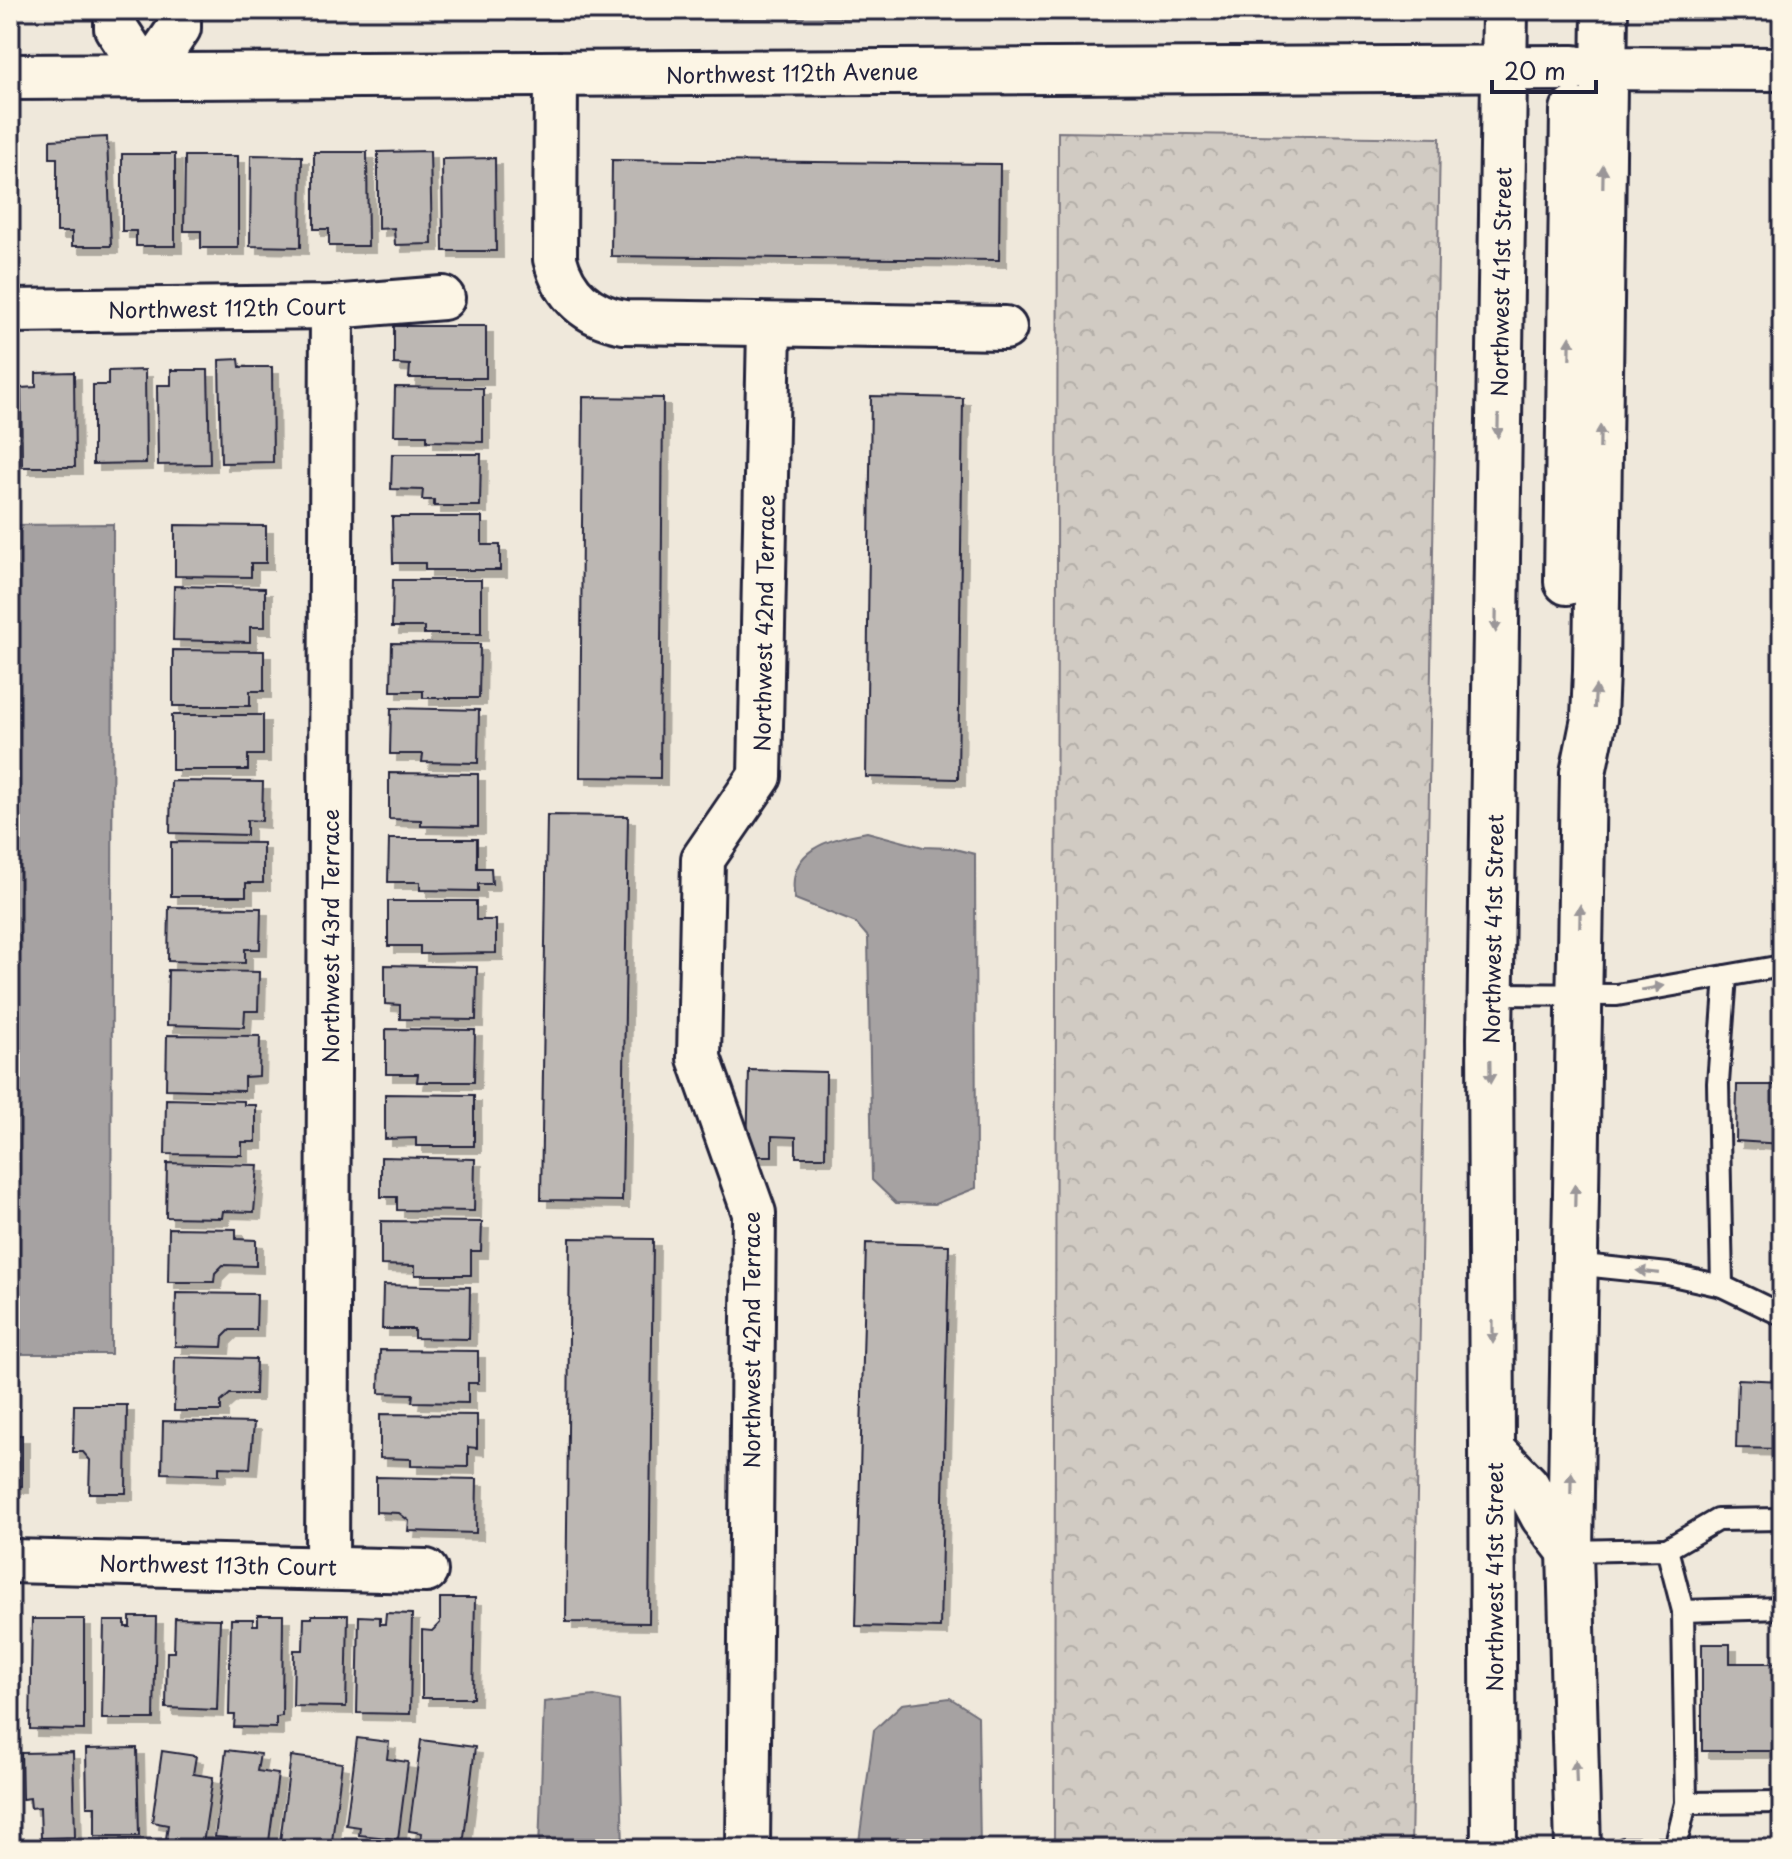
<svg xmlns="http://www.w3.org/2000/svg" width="1792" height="1859" font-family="'Playpen Sans',sans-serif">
  <defs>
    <pattern id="forest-crowns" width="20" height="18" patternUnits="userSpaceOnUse" patternTransform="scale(2)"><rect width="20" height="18" fill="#d1cbc3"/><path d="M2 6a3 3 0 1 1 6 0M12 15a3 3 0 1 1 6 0" fill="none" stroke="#b3aea8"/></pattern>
    <filter id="shadow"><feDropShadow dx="7" dy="7" stdDeviation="0" flood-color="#0004"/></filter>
  </defs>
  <rect width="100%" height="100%" fill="#efe8db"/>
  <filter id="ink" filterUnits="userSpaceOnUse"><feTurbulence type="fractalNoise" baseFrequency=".0125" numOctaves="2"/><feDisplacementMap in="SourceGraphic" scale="16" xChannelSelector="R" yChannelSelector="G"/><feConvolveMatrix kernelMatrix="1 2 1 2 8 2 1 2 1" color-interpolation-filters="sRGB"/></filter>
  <g filter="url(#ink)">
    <g fill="url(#forest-crowns)" stroke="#7a767f" stroke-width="2">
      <path d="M 516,10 L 1435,10 L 1409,14 L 516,20 Z"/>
      <path d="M 1058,132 L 1440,138 L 1411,1849 L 1054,1849 Z"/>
    </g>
    <g fill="#a6a2a2" stroke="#716f79" stroke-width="2">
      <path d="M 113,524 L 111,1354 L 10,1354 L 10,525 Z"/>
      <path d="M 867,832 L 923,847 L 951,848 L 975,854 L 976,1188 L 935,1204 L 896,1203 L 872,1180 L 868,937 L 856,923 L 795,899 C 785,849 829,839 867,832 Z"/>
      <path d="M 594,1696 L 619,1701 L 623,1849 L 539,1849 L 544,1702 Z"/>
      <path d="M 950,1698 L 978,1716 L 980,1849 L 858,1849 L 874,1730 L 902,1704 Z"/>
    </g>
    <g fill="#bcb7b3" stroke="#22223b" stroke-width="2" filter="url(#shadow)">
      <path d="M 107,137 L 111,246 L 72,246 L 72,232 L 57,232 L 57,158 L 50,158 L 50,140 Z"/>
      <path d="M 430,151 L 432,244 L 395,245 L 394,228 L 378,229 L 378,152 Z"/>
      <path d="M 314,152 L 367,152 L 368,246 L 329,246 L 329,229 L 314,229 Z"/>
      <path d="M 122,154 L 175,154 L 175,246 L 136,246 L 136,231 L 122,231 Z"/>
      <path d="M 251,155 L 302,156 L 301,247 L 250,246 Z"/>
      <path d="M 185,156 L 238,156 L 238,248 L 201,248 L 201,231 L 184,231 Z"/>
      <path d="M 495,158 L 496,251 L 443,251 L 442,159 Z"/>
      <path d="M 612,160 L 1000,164 L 999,260 L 611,256 Z"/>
      <path d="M 394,326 L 486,326 L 486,378 L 409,378 L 410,365 L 394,364 Z"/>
      <path d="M 239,359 L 240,367 L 272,367 L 273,462 L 221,463 L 219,360 Z"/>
      <path d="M 145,370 L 146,463 L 93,464 L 93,385 L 108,385 L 108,371 Z"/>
      <path d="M 171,370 L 208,370 L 210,464 L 158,465 L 157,385 L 171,385 Z"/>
      <path d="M 74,372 L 75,467 L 22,467 L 21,388 L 36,387 L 36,373 Z"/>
      <path d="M 395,387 L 483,388 L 483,442 L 427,441 L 427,435 L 394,435 Z"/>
      <path d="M 871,396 L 963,398 L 958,779 L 866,777 Z"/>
      <path d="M 583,397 L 663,398 L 660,778 L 580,777 Z"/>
      <path d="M 392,454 L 481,454 L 480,506 L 434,506 L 434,500 L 422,500 L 423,490 L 391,489 Z"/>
      <path d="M 392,517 L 482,517 L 482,545 L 500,545 L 500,570 L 425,570 L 425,563 L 393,563 Z"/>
      <path d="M 175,525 L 266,526 L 266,563 L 251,563 L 251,577 L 175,576 Z"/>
      <path d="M 393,580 L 481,580 L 481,634 L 424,634 L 424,627 L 392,627 Z"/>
      <path d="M 174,586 L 265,588 L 265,627 L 250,627 L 250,642 L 173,640 Z"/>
      <path d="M 392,643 L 480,644 L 479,698 L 423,698 L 423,691 L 391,691 Z"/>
      <path d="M 173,650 L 264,651 L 264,691 L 250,691 L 250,706 L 173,706 Z"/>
      <path d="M 391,708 L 479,710 L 478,763 L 422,762 L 423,754 L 390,754 Z"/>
      <path d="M 172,715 L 263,715 L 263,755 L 248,755 L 248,770 L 172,770 Z"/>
      <path d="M 389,773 L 478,774 L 478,827 L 421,826 L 421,820 L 389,819 Z"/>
      <path d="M 171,781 L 263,782 L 262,821 L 247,820 L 247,835 L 170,833 Z"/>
      <path d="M 547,815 L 628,816 L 622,1201 L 541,1200 Z"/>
      <path d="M 389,839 L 477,839 L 477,868 L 491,868 L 492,884 L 478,884 L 478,891 L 420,890 L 420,882 L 388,882 Z"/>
      <path d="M 171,842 L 263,843 L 263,883 L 246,883 L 246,896 L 171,896 Z"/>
      <path d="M 388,901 L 476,901 L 476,920 L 496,920 L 496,953 L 420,954 L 420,946 L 388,946 Z"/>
      <path d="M 169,907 L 261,908 L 260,949 L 245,949 L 245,963 L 168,961 Z"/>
      <path d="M 385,965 L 477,967 L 476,1020 L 400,1019 L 400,1005 L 385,1004 Z"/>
      <path d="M 168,970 L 259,972 L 258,1011 L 245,1011 L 244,1027 L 167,1025 Z"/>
      <path d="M 386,1029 L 475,1030 L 474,1082 L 417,1082 L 418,1074 L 386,1074 Z"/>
      <path d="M 167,1035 L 260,1036 L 259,1076 L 244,1077 L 244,1091 L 166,1089 Z"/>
      <path d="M 749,1070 L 826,1072 L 825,1157 L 796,1157 L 796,1137 L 772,1136 L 772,1156 L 747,1156 Z"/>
      <path d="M 1737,1085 L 1782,1085 L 1782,1144 L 1736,1141 Z"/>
      <path d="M 385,1094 L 474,1095 L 474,1146 L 416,1146 L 416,1138 L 385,1139 Z"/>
      <path d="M 166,1099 L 244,1101 L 244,1105 L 256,1105 L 256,1142 L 242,1142 L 242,1155 L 165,1154 Z"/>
      <path d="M 381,1157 L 475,1159 L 474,1211 L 397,1210 L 397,1197 L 381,1197 Z"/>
      <path d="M 167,1163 L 258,1165 L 254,1212 L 223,1211 L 222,1218 L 166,1217 Z"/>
      <path d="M 381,1221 L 482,1222 L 481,1251 L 471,1251 L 471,1275 L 415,1275 L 415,1266 L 381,1265 Z"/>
      <path d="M 169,1228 L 236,1229 L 236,1239 L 256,1240 L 256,1266 L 223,1265 L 215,1273 L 214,1282 L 168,1282 Z"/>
      <path d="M 570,1238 L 653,1239 L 649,1623 L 566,1622 Z"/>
      <path d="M 866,1243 L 949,1245 L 940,1628 L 856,1626 Z"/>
      <path d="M 383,1285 L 470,1287 L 469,1339 L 414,1338 L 414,1329 L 382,1329 Z"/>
      <path d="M 176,1293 L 257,1294 L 256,1330 L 230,1330 L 223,1337 L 222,1347 L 175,1346 Z"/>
      <path d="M 380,1350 L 478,1351 L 478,1383 L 468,1383 L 468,1403 L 412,1402 L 413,1394 L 379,1393 Z"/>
      <path d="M 175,1357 L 256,1359 L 255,1394 L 230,1394 L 221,1402 L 221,1411 L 174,1411 Z"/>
      <path d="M 1738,1379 L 1782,1381 L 1782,1449 L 1736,1448 Z"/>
      <path d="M 74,1405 L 127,1405 L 126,1493 L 89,1493 L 90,1460 L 83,1452 L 73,1452 Z"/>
      <path d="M 380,1414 L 477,1415 L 477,1448 L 468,1447 L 468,1467 L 411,1466 L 411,1459 L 380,1458 Z"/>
      <path d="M 163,1421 L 254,1423 L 250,1468 L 219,1467 L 219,1475 L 162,1473 Z"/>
      <rect x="10" y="1435" width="12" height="51"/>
      <path d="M 376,1477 L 477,1479 L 476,1533 L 408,1531 L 409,1521 L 399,1513 L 376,1512 Z"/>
      <path d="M 440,1598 L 475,1598 L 473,1698 L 422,1698 L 422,1630 L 432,1631 L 440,1623 Z"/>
      <path d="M 386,1613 L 412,1614 L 410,1714 L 357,1713 L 359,1616 L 380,1617 L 380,1624 L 385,1624 Z"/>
      <path d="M 258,1615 L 283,1615 L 282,1716 L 276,1717 L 276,1728 L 234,1727 L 235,1715 L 229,1715 L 231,1619 L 253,1619 L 253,1625 L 258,1625 Z"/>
      <path d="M 312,1615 L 348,1615 L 346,1707 L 293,1706 L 294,1650 L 303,1650 L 304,1618 L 312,1618 Z"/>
      <path d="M 130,1617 L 156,1617 L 154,1719 L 102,1719 L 104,1621 L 125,1621 L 125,1627 L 130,1627 Z"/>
      <path d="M 175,1618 L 220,1619 L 217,1710 L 166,1708 L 167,1652 L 174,1652 Z"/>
      <path d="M 32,1619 L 84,1619 L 84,1730 L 30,1729 Z"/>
      <path d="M 1702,1644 L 1730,1644 L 1730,1663 L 1782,1663 L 1782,1751 L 1702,1751 Z"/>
      <path d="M 357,1738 L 389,1742 L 387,1759 L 408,1762 L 398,1839 L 359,1835 L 360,1827 L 346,1825 Z"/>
      <path d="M 421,1740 L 475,1747 L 463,1846 L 421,1841 L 422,1833 L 409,1831 Z"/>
      <path d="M 137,1748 L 139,1836 L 95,1836 L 95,1806 L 87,1806 L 86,1749 Z"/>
      <path d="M 226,1750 L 260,1754 L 257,1771 L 278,1774 L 268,1849 L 225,1849 L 227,1838 L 215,1837 Z"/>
      <path d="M 162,1751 L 196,1756 L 193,1774 L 213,1777 L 203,1844 L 166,1839 L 168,1825 L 152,1822 Z"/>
      <path d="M 73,1752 L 75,1837 L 41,1838 L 40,1807 L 31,1808 L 30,1798 L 22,1799 L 21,1753 Z"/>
      <path d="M 291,1756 L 342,1763 L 331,1849 L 279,1849 Z"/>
    </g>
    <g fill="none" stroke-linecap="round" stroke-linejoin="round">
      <g stroke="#22223b" stroke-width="26">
        <g id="service">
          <path d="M 1491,994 L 1617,995 L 1782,966"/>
          <path d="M 1574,1264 L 1668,1274 L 1722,1286 L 1782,1315"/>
          <path d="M 1722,1286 L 1718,1083 L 1726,976"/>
          <path d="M 1667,1549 L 1717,1520 L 1782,1519"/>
          <path d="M 1570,1551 L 1667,1549 L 1683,1611"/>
          <path d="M 1686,1803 L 1683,1611 L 1782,1608"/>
          <path d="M 1675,1848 L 1686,1803 L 1782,1802"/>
          <path d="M 1624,1849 L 1675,1849"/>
        </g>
      </g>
      <g stroke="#22223b" stroke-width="48">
        <g id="minor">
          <path d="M 116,10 L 116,28 L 147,75 L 179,28 L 179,10"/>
          <path d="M 1574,68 L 1782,69"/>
          <path d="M 556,75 L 555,259 C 564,295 588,316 624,322 L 1005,328"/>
          <path d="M 10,311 L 332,307 L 443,298"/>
          <path d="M 10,1561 L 426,1571"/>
          <path d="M 327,1566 L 332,307"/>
          <path d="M 748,1849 L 754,1213 L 699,1058 L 703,859 L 760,776 L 769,327"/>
        </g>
      </g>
      <g stroke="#22223b" stroke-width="50">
        <path id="tertiary" d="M 10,77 L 1574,68"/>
      </g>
      <g stroke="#22223b" stroke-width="50">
        <g id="primary">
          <path d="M 1567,582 L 1573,110"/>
          <path d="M 1493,1451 L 1527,1486 L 1543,1516 L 1570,1551"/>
          <path d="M 1494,1849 L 1490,1038 L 1505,10"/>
          <path d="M 1578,1849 L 1570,1551 L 1583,773 L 1594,719 L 1596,671 L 1605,10"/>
        </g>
      </g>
      <use href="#service" stroke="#fcf5e5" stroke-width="20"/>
      <use href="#minor" stroke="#fcf5e5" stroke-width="42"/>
      <use href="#tertiary" stroke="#fcf5e5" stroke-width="44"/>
      <use href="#primary" stroke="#fcf5e5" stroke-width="44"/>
    </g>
    <defs><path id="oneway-solid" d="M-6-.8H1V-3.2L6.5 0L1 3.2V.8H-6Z" transform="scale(2)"/></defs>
    <g fill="#9a9698">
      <use href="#oneway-solid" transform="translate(1603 177) rotate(-89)"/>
      <use href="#oneway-solid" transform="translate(1570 348) rotate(-89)"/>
      <use href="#oneway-solid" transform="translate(1498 426) rotate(91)"/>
      <use href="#oneway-solid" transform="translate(1600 437) rotate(-89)"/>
      <use href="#oneway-solid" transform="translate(1496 621) rotate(91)"/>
      <use href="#oneway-solid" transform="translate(1595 697) rotate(-87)"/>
      <use href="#oneway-solid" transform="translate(1580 916) rotate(-89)"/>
      <use href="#oneway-solid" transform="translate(1653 988) rotate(-10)"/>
      <use href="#oneway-solid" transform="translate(1490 1072) rotate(89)"/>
      <use href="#oneway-solid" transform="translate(1575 1195) rotate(-89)"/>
      <use href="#oneway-solid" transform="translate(1648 1272) rotate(-173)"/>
      <use href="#oneway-solid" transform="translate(1493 1332) rotate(90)"/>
      <use href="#oneway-solid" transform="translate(1571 1483) rotate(-89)"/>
      <use href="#oneway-solid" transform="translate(1576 1771) rotate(-92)"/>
    </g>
  </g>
  <g text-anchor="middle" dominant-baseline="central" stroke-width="6" stroke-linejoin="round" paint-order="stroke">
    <g font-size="22" fill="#22223b" stroke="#fcf5e5">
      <text transform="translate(792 72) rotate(-1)">Northwest 112th Avenue</text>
      <text transform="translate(1500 282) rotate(-89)">Northwest 41st Street</text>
      <text transform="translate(227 307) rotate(-1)">Northwest 112th Court</text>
      <text transform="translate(763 623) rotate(-89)">Northwest 42nd Terrace</text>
      <text transform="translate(1492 929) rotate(-89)">Northwest 41st Street</text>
      <text transform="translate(329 936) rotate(-90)">Northwest 43rd Terrace</text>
      <text transform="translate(750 1340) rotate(-90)">Northwest 42nd Terrace</text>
      <text transform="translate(218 1564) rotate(1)">Northwest 113th Court</text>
      <text transform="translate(1493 1577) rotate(-90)">Northwest 41st Street</text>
    </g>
  </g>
  <rect width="1792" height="1859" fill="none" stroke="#fcf5e5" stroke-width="40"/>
  <rect x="20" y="20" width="1752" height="1819" fill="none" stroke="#22223b" stroke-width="3" filter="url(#ink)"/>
  <path d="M1492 80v12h104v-12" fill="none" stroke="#22223b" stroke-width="4"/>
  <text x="1504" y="80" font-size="24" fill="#22223b" stroke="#fcf5e5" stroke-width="6" paint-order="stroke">20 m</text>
</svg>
